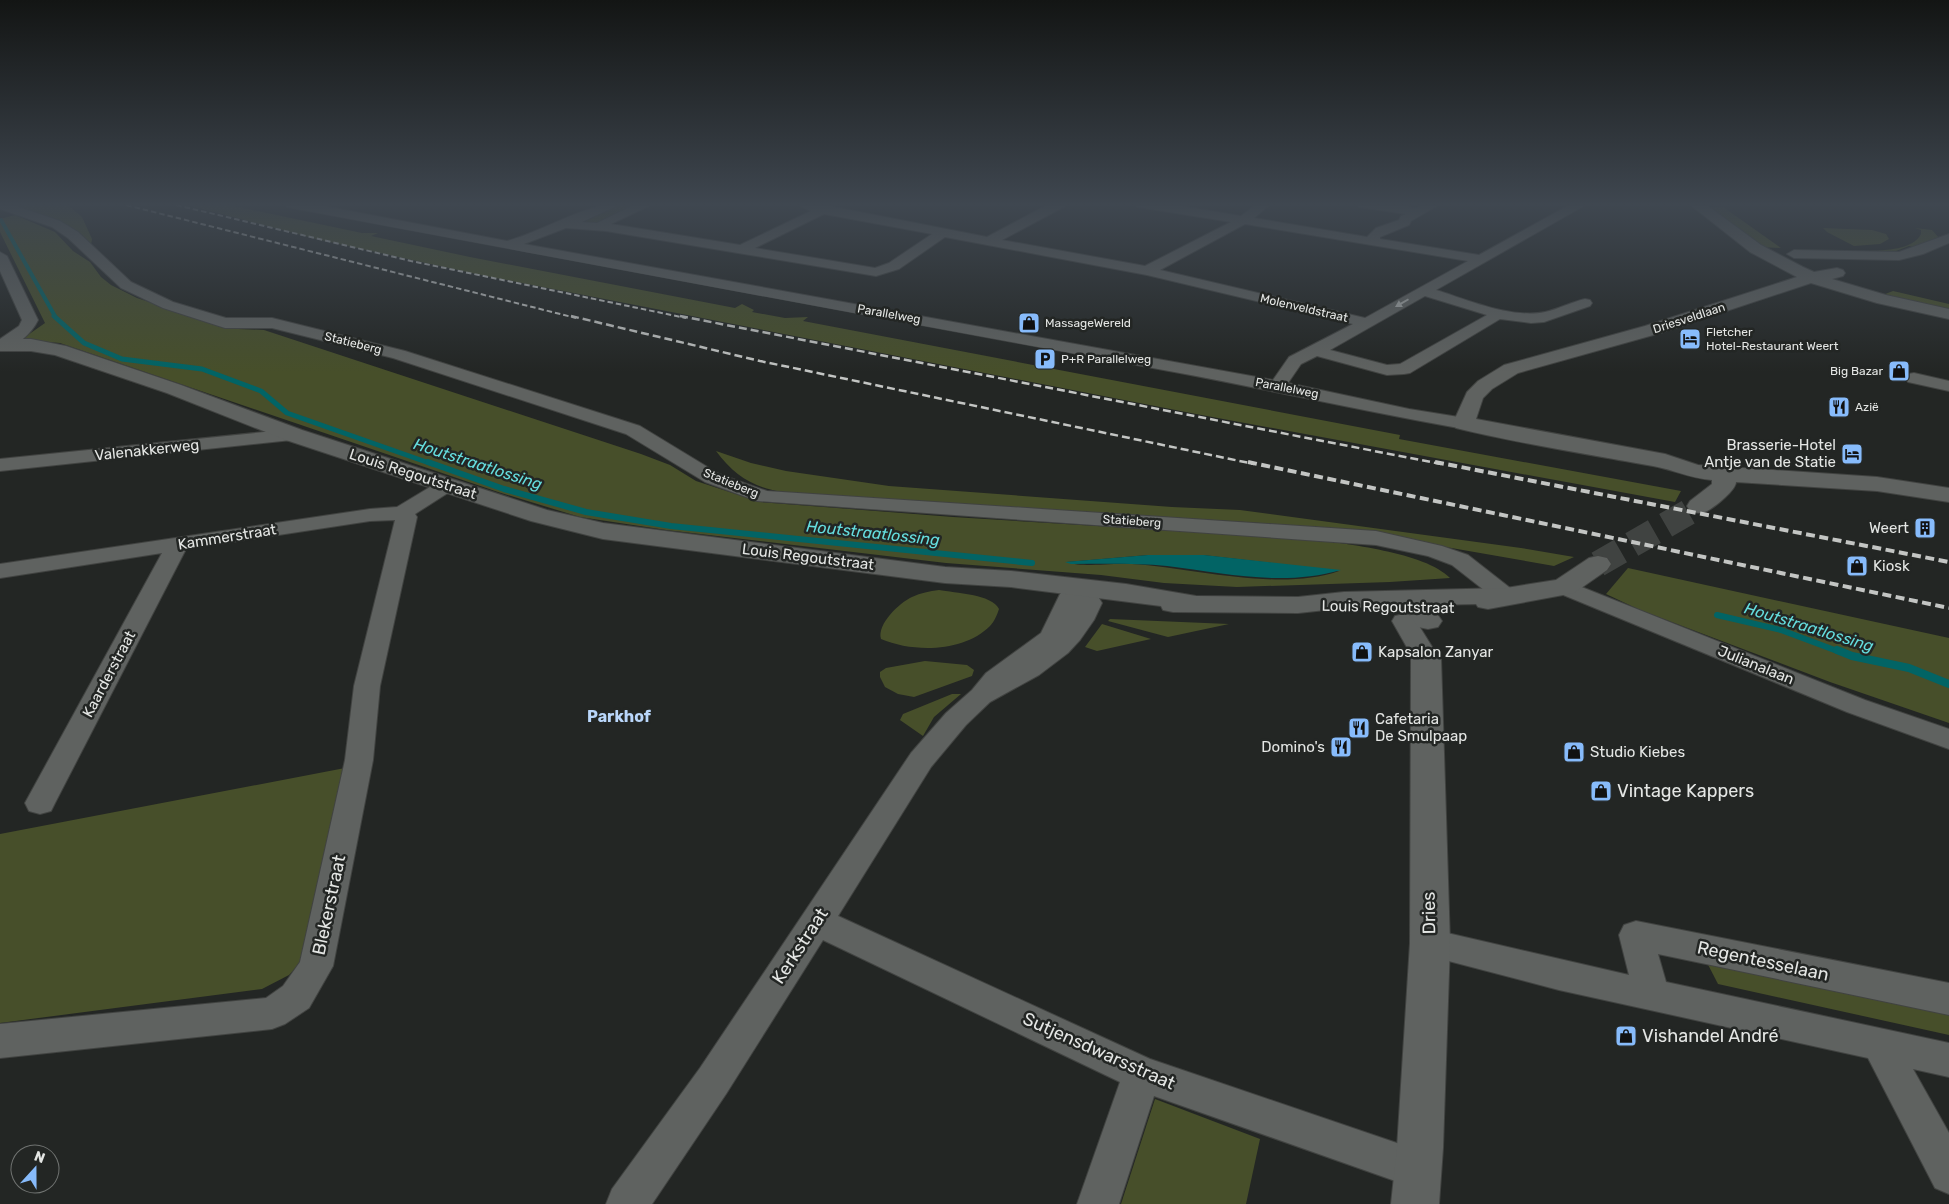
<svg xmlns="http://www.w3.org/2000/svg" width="1949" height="1204" font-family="Rubik,sans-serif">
  <rect width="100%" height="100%" fill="#232624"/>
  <g fill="#474f2a" fill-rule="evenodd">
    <path d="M 10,203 L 68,205 L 82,217 L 92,239 L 90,251 L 81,241 L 73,229 Z"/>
    <path d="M 180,203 L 219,203 L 362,233 L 378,233 L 371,236 L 470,257 L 735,308 L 742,304 L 754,310 L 752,312 L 785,318 L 808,317 L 803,321 L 1400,435 L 1399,439 L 1681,491 L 1675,502 L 1196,414 L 481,275 L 316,239 Z"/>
    <path d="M 623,203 L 640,203 L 598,222 L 575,223 Z"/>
    <path d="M 1702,207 L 1723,207 L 1781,248 L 1759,247 Z"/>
    <path d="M 15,215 L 55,232 L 73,251 L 90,262 L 101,277 L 111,285 L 137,298 L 211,322 L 238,329 L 264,330 L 641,454 L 670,465 L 696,481 L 760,502 L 953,517 L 1310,539 C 1345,544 1425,552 1450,578 L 1390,582 L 1237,587 L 1164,583 L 1101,575 L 946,563 L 666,530 L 580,517 L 498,492 L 60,343 L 26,340 L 25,337 L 45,323 L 0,232 L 0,219 ZM 1148,555 L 1203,555 L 1339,571 C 1279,592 1195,568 1132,564 C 1115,563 1082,568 1067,562 Z"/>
    <path d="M 1823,228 L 1872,230 L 1886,234 L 1889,239 L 1880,244 L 1854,246 L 1827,232 Z"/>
    <path d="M 1915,228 L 1932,230 L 1941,240 L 1919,249 L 1909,246 L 1891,253 L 1873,253 L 1870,251 C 1885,250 1913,250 1921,234 L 1921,230 Z"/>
    <path d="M 1893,291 L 1949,304 L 1949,312 L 1880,296 Z"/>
    <path d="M 716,451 L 751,463 L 786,471 L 889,486 L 1172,507 L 1240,510 L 1521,548 L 1574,557 L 1554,566 L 1417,542 L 1290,525 L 782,492 C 752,487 734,475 716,451 Z"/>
    <path d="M 1628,568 L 1949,638 L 1949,723 L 1830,682 L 1640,610 L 1606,594 Z"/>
    <path d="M 939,590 C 955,593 992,594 999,609 C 997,615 994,622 990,626 C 964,652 914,653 881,639 C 877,624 899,603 912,597 C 921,593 929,591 939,590 Z"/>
    <path d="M 1110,619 L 1229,624 L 1168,637 L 1108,621 Z"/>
    <path d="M 1102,624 L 1151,639 L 1097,651 L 1085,647 Z"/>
    <path d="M 925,661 L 967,665 L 974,670 L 972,676 L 914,697 L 898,694 L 885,687 L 880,677 L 880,672 L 886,668 Z"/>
    <path d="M 952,694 L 961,694 L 934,717 L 923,736 L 900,720 L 903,714 Z"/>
    <path d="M 345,768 L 302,961 L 289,975 L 262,989 L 0,1023 L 0,834 Z"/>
    <path d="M 1702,953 L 1949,1004 L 1949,1035 L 1718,984 Z"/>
    <path d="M 1155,1099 L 1260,1139 L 1246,1204 L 1121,1204 Z"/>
  </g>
  <path fill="#026465" d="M 1148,555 L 1204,555 L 1341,570 C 1282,587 1225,573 1167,566 C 1135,563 1103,564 1071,564 L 1065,562 Z"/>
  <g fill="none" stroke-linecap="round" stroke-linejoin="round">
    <path stroke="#026465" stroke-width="4" d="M 1,220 L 56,318"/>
    <path stroke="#026465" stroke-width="5" d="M 54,316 L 84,343 L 122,359 L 202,369 L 261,391 L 287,413 L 432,464"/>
    <g stroke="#026465" stroke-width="6">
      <path d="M 428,462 L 504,489 L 586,512 L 671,526 L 1032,563"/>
      <path d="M 1717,615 L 1781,630 L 1840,652"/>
    </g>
    <path stroke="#026465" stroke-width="8" d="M 1837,650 L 1852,656 L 1909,668 L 1949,684"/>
    <path stroke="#404341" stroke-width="26" stroke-dasharray="26 13" stroke-linecap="butt" d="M 1598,564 L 1699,506"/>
    <g stroke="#414341" stroke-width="2">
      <g id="minor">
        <path d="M 0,203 L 7,203 L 60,221 L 78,232 L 131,282 L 173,302 L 226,318 L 272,318 L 405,351 L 640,426 L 719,474 L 767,491 L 1376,531 L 1442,546 L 1468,555 L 1514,591 L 1518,596 L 1514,601 L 1506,603 L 1498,601 L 1452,565 L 1428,556 L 1376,545 L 757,501 L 705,482 L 626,434 L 393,358 L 272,328 L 225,328 L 163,308 L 121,288 L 68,238 L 52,227 L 0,209 Z"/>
        <path d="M 281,203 L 308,203 L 507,241 C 544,231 586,203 623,203 L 582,222 L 597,223 L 638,203 L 655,203 L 611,224 L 740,245 L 811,211 L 794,203 L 814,203 L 987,237 L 1049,204 L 1071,203 L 1002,240 L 1145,266 L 1231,222 L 1138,207 L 1132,203 L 1163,203 L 1241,216 L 1258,203 L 1272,203 L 1254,218 L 1367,237 L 1376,228 L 1399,220 L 1401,216 L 1406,214 L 1359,207 L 1353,203 L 1385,203 L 1417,208 L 1426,203 L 1442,203 L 1411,221 L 1409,225 L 1380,237 L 1380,239 L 1479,255 L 1573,203 L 1589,203 L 1436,290 C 1468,300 1512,319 1545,312 C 1559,309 1571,302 1585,299 L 1590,300 L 1592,303 L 1590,306 L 1544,322 L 1531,323 L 1500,319 L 1410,373 L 1404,374 L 1387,375 L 1317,356 L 1301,364 L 1288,383 L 1409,409 L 1471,419 L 1473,423 L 1471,427 L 1464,429 C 1365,412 1267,389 1169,371 C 875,317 581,263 287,207 ZM 824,214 L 932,234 L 889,263 L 875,268 L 755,248 ZM 1245,224 L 1468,261 L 1365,318 L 1160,270 ZM 566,228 L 606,231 L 876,276 L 899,269 L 945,237 L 1147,275 L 1353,324 L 1289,357 L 1273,380 L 524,244 ZM 1425,296 L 1487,315 L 1400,364 L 1387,365 L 1330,350 Z"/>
        <path d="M 1949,234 L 1949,243 L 1923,254 L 1899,260 L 1794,258 L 1787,254 L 1794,250 L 1899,252 Z"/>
        <path d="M 0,252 L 7,256 L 38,320 C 32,333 15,349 0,349 L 0,339 L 19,326 L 22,320 L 0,271 Z"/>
        <path d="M 1914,373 L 1949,381 L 1949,391 L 1908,382 L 1905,378 L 1908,374 Z"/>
        <path d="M 294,429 L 301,431 L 303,435 L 301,439 L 0,471 L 0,459 Z"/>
        <path d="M 447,479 L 454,481 L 457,485 L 454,489 L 415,514 L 417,517 L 380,686 L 373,760 L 333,966 L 309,1008 L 285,1024 L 272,1029 L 0,1058 L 0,1024 L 266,998 L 283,986 L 300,962 L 345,760 L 354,686 L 395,520 L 370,521 L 186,549 L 55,803 L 51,811 L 40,814 L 29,811 L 25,803 L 162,553 L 0,578 L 0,564 L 370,509 L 397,507 L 440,481 Z"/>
        <path d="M 1081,580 L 1089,582 L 1102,603 L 1094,620 L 1080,640 L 1068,653 L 1039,675 L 990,702 L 966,725 L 931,767 L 838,916 L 1150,1059 L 1432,1155 L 1438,1169 L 1432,1183 L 1418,1189 L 1154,1096 L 1119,1204 L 1077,1204 L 1120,1082 L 823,940 L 726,1094 L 652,1204 L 606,1204 L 612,1189 L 700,1068 L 911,753 L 946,713 L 972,690 L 986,673 L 1041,633 L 1060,594 L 1073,582 Z"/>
        <path d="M 1564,580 L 1865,700 L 1949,729 L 1949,749 L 1847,712 L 1556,592 L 1552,587 L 1556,582 Z"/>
        <path d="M 1404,614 L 1413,616 L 1416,621 L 1439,658 L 1435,664 L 1426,666 L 1417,664 L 1413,658 L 1392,621 L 1395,616 Z"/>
        <path d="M 1636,921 L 1949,983 L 1949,1015 L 1658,954 L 1666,982 L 1949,1043 L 1949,1077 L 1913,1069 L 1949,1133 L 1949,1194 L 1935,1188 L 1868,1058 L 1559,990 L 1418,953 L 1413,943 L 1418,933 L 1430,929 L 1629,975 L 1619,935 L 1624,925 Z"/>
      </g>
    </g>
    <g stroke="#414341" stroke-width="2">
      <g id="tertiary">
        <path d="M 1688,203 L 1704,203 L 1761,245 L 1803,267 L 1814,272 L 1837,268 L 1843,270 L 1845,273 L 1843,276 L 1832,279 L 1886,295 L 1949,309 L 1949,319 L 1877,303 L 1811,283 L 1657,334 L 1518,373 L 1492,389 L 1483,398 L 1476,419 L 1665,454 L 1698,465 L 1877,477 L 1949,488 L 1949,502 L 1877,491 L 1736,482 C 1736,490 1715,507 1707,511 C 1701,514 1696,513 1690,511 L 1687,506 L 1690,501 L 1712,484 L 1712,480 C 1688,478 1675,470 1653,466 C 1587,454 1521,444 1456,428 L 1453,423 L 1467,392 L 1478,381 L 1504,365 L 1645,326 L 1797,277 L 1750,252 Z"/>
        <path d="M 0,339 L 31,339 L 66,346 L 181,385 L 302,430 L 547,510 L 603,523 L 945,567 L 1011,571 L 1126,584 L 1196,596 L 1298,597 L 1344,592 L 1506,588 L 1556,580 L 1589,558 L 1598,556 L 1607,558 L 1611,564 L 1607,570 L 1574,593 L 1488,609 L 1478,607 L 1476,604 L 1431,605 L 1442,621 L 1438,627 L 1428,629 L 1418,627 L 1410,615 L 1394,606 L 1344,608 L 1298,613 L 1173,612 L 1163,610 L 1161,606 L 1011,587 L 945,583 L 603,539 L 531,521 L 286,440 L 167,393 L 55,355 L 31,351 L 0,351 Z"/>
        <path d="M 1426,649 L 1436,651 L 1441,658 L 1450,943 L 1443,1148 L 1439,1204 L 1391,1204 L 1397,1148 L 1410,943 L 1411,658 L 1416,651 Z"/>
      </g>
    </g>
    <use href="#minor" fill="#5f6260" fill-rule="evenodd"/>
    <use href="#tertiary" fill="#5f6260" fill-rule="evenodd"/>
    <g stroke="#c3c5c3" stroke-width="2" stroke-dasharray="5.5 3" stroke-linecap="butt">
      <path d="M 118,203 L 576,318"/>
      <path d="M 168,203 L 411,261 L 686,318"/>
    </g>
    <g stroke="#c3c5c3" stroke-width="2.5" stroke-dasharray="8 4" stroke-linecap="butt">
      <path d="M 571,316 L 760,361 L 1254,464"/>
      <path d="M 680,316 L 1441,464"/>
    </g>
    <g stroke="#c3c5c3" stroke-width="4" stroke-dasharray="9 4.5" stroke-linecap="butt">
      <path d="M 1248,462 L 1949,608"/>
      <path d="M 1435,462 L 1949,562"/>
    </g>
  </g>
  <defs><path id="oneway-solid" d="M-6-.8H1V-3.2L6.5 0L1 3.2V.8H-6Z" transform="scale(1.25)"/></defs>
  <use fill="#a8aba9" href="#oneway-solid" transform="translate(1402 303) rotate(150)"/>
  <linearGradient id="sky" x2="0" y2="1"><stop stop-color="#131514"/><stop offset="0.55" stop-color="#3f4750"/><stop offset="1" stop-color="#3f4750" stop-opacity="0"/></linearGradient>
  <rect width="1949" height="372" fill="url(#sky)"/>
  <defs>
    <g id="shop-square" transform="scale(1.125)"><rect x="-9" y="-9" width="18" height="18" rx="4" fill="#87bbfb" stroke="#232624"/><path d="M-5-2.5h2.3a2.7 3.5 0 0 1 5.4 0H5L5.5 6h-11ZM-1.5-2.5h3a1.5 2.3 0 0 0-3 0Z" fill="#111"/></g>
    <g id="hotel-square" transform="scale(1.125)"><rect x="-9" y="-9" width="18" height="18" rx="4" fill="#87bbfb" stroke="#232624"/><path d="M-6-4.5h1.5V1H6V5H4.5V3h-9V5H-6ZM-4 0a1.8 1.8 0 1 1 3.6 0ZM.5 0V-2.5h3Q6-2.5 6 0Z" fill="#111"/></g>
    <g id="parking-square" transform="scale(1.125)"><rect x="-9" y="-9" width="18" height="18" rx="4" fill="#87bbfb" stroke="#232624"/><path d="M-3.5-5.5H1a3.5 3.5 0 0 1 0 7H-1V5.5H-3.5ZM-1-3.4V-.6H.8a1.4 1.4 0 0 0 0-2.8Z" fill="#111"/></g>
    <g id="restaurant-square" transform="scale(1.125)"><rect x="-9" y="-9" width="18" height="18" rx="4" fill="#87bbfb" stroke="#232624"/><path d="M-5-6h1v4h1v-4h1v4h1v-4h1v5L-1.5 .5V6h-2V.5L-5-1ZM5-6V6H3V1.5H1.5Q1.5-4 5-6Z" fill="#111"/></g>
    <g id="building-square" transform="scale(1.125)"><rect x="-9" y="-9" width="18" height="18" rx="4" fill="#87bbfb" stroke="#232624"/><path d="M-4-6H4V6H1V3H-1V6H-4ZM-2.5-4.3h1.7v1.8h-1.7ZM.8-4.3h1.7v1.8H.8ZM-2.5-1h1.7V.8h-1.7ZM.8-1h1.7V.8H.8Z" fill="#111"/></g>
  </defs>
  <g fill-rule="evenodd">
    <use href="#shop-square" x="1029" y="323"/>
    <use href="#hotel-square" x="1690" y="339"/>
    <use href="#parking-square" x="1045" y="359"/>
    <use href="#shop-square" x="1899" y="371"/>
    <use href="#restaurant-square" x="1839" y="407"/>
    <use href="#hotel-square" x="1852" y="454"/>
    <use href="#building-square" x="1925" y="528"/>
    <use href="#shop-square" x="1857" y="566"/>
    <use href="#shop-square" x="1362" y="652"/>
    <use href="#restaurant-square" x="1359" y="728"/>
    <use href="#restaurant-square" x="1341" y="747"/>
    <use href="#shop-square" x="1574" y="752"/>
    <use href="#shop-square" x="1601" y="791"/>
    <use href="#shop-square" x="1626" y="1036"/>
  </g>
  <g text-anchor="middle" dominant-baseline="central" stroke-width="5" stroke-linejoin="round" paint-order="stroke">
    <g font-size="12" fill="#e4e6e4" stroke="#232624">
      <text transform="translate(1304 308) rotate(13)">Molenveldstraat</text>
      <text transform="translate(889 314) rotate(10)">Parallelweg</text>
      <text transform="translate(1689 318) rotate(-18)">Driesveldlaan</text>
      <text transform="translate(353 343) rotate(14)">Statieberg</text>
      <text transform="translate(1287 388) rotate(11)">Parallelweg</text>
      <text transform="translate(731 483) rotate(22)">Statieberg</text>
      <text transform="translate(1132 521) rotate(4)">Statieberg</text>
    </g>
    <g font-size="12" fill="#e4e6e4" stroke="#232624" text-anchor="start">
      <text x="1045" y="323">MassageWereld</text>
      <text x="1706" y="332">Fletcher<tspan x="1706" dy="14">Hotel-Restaurant Weert</tspan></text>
      <text x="1061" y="359">P+R Parallelweg</text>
      <text x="1883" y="371" text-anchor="end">Big Bazar</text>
      <text x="1855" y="407">Azië</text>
    </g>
    <g font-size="15" fill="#e4e6e4" stroke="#232624" text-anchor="start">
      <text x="1836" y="445" text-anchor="end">Brasserie-Hotel<tspan x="1836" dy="17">Antje van de Statie</tspan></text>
      <text x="1909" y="528" text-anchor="end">Weert</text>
      <text x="1873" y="566">Kiosk</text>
      <text x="1378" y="652">Kapsalon Zanyar</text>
      <text x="1375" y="719">Cafetaria<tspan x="1375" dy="17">De Smulpaap</tspan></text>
      <text x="1325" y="747" text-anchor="end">Domino's</text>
      <text x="1590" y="752">Studio Kiebes</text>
    </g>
    <g font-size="15" fill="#e4e6e4" stroke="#232624">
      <text transform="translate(147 450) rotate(-6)">Valenakkerweg</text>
      <text transform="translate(413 474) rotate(18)">Louis Regoutstraat</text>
      <text transform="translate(227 537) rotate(-9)">Kammerstraat</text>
      <text transform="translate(808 557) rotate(7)">Louis Regoutstraat</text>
      <text transform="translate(1388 607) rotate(1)">Louis Regoutstraat</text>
      <text transform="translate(1756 665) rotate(22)">Julianalaan</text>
      <text transform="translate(109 674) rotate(-62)">Kaarderstraat</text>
    </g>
    <g font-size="16" font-style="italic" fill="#65ddde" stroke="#232624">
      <text transform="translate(478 464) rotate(18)">Houtstraatlossing</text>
      <text transform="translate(873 533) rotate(6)">Houtstraatlossing</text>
      <text transform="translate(1809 627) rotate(17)">Houtstraatlossing</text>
    </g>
    <g font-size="16" font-weight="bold" fill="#b9d6fa" stroke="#232624">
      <text x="619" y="716">Parkhof</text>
    </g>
    <g font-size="18" fill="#e4e6e4" stroke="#232624" text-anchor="start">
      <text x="1617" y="791">Vintage Kappers</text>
      <text x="1642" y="1036">Vishandel André</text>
    </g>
    <g font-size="18" fill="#e4e6e4" stroke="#232624">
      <text transform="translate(329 905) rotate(-78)">Blekerstraat</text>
      <text transform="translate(1429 913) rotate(-91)">Dries</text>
      <text transform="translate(800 946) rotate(-57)">Kerkstraat</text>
      <text transform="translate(1763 961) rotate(12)">Regentesselaan</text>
      <text transform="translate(1099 1051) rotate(24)">Sutjensdwarsstraat</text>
    </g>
  </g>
  <g transform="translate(35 1169) rotate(21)"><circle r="24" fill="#232624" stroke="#707371"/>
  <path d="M0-4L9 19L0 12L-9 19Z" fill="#87bbfb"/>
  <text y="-8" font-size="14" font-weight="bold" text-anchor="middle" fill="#e4e6e4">N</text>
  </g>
</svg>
